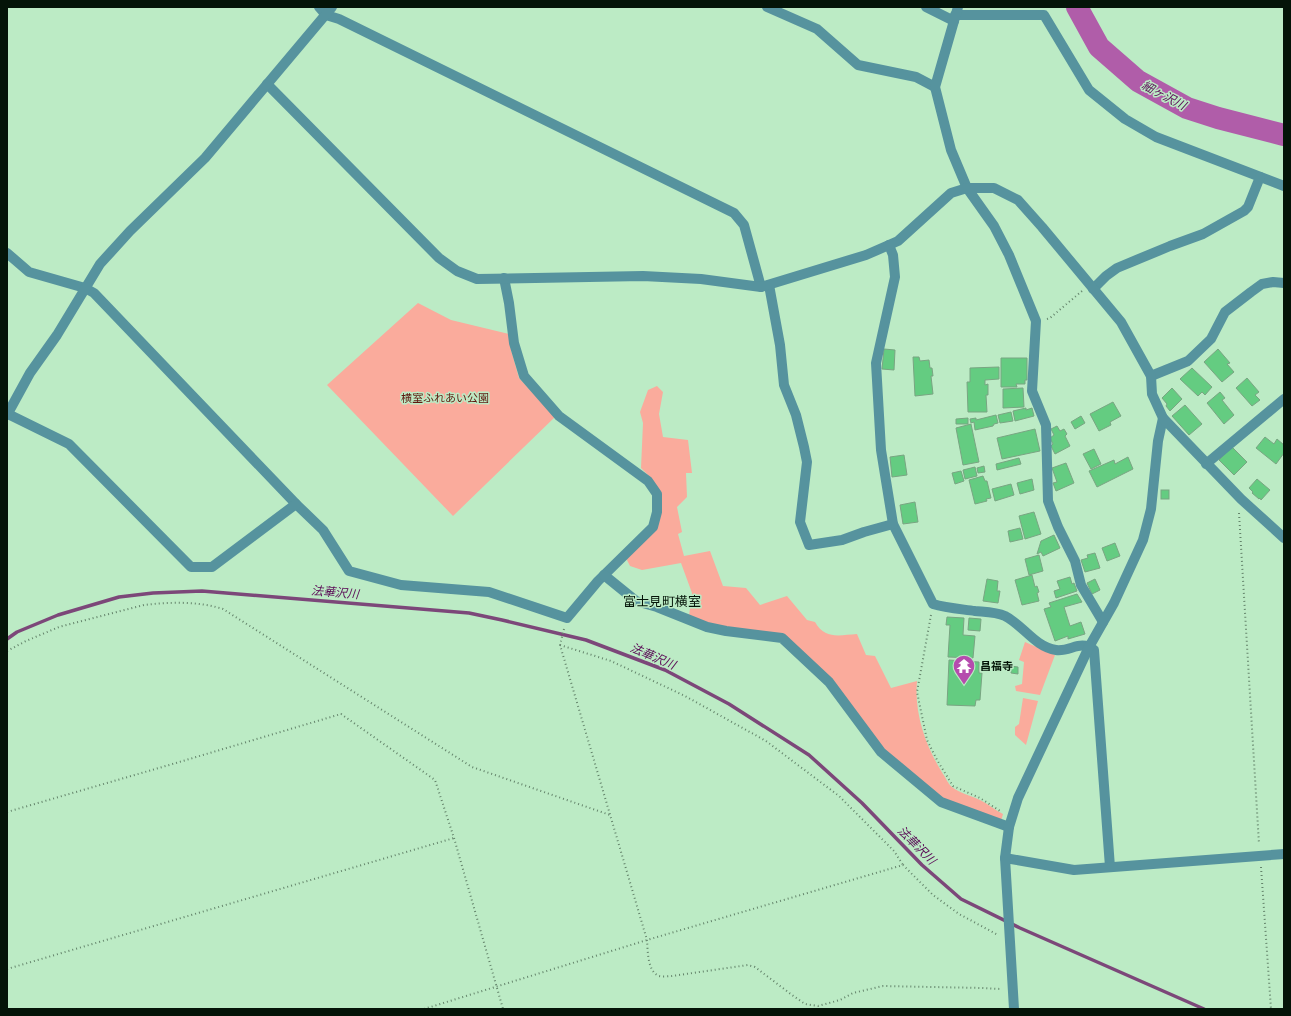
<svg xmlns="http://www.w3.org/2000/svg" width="1291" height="1016" font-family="'IBM Plex Sans','Noto Sans JP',sans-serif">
  <rect width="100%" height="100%" fill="#bcebc5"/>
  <g fill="#faab9c">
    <path d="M 418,303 L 451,320 L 509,334 L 511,350 L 519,378 L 555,417 L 453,516 L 327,385 Z"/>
    <path d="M 657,386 L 663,392 L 659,414 L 663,437 L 688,440 L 692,473 L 686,473 L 687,497 L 677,507 L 682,532 L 678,534 L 684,556 L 710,551 L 723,586 L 746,588 L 760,605 L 787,596 L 807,620 L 815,622 C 825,640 840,635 857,634 L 866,655 L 875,656 L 891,688 L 917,681 C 914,714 926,747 943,774 C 946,778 948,784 952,787 C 957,792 972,796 980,800 C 988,804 995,810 1003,814 L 1001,821 L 943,800 L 884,749 L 783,635 L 707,624 L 689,616 L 692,593 L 681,563 L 642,570 L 630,566 L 626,558 L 656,529 L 660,491 L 649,476 L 641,468 L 643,423 L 640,412 L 648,390 Z"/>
    <path d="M 1025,642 L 1055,655 L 1040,695 L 1016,691 L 1015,686 L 1022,684 L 1024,662 L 1019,660 Z"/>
    <path d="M 1023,698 L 1038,701 L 1026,745 L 1015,735 L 1015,727 L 1019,724 Z"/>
  </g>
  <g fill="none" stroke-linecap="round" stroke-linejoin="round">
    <path stroke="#7c4779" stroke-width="3.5" d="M 7,639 L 17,632 L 58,615 L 119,597 L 153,593 L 202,591 L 469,613 L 502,620 L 586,640 L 665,670 L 729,704 L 809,755 L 862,803 L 922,865 L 961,899 L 1020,928 L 1204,1009"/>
    <path stroke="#b05da9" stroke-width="22" d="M 1077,7 L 1099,47 L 1138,81 L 1187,108 L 1218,118 L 1284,135"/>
  </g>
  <g fill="#64cc81" stroke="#79a582">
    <path d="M 884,349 L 895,350 L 894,370 L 882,369 Z"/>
    <path d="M 1218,349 L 1230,363 L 1227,364 L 1234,372 L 1222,382 L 1204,362 Z"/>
    <path d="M 913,357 L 919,357 L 920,361 L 929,360 L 930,368 L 932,368 L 933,376 L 931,376 L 933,394 L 915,396 Z"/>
    <path d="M 1001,358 L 1027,358 L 1027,380 L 1025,380 L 1025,384 L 1016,384 L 1017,387 L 1001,387 Z"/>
    <path d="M 999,367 L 999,379 L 985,380 L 985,385 L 988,384 L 988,395 L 986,395 L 987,412 L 968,412 L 967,382 L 970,382 L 970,368 Z"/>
    <path d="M 1192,368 L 1212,387 L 1205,395 L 1202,392 L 1198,396 L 1180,379 Z"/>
    <path d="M 1247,378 L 1259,392 L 1255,395 L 1260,400 L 1252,406 L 1236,388 Z"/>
    <path d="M 1023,388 L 1024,407 L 1003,408 L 1003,389 Z"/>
    <path d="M 1172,388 L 1182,399 L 1170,411 L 1166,406 L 1167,404 L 1162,398 Z"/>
    <path d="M 1220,392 L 1225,398 L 1222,400 L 1234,415 L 1224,424 L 1207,403 Z"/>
    <path d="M 1113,402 L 1121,416 L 1110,422 L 1111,425 L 1099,431 L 1090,414 Z"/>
    <path d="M 1185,405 L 1202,424 L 1189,435 L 1172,416 Z"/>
    <path d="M 1026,408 L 1026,410 L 1032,408 L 1034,416 L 1015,421 L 1013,411 Z"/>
    <path d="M 1011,412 L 1013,421 L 1000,423 L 998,415 Z"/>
    <path d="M 996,415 L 998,423 L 994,424 L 993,426 L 975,430 L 974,422 L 971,423 L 970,419 L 976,418 L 976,420 Z"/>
    <path d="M 1081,416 L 1085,423 L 1075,429 L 1071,422 Z"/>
    <path d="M 968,418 L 968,424 L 956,424 L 956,419 Z"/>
    <path d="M 971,424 L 979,462 L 963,465 L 956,428 Z"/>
    <path d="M 1057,426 L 1060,431 L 1064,429 L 1067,434 L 1065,436 L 1070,446 L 1055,454 L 1051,446 L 1053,444 L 1050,438 L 1054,435 L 1051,429 Z"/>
    <path d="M 1035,429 L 1040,451 L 1002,459 L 997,438 Z"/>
    <path d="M 1265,437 L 1274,444 L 1277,439 L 1284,445 L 1284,453 L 1276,464 L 1256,448 Z"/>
    <path d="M 1232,447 L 1247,462 L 1234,475 L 1219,460 Z"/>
    <path d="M 1094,449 L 1101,464 L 1091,469 L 1083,454 Z"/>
    <path d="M 904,455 L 907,475 L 892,477 L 890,457 Z"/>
    <path d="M 1128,457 L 1133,469 L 1097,487 L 1089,471 L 1114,460 L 1115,464 Z"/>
    <path d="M 1019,458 L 1021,464 L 997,470 L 996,464 Z"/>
    <path d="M 1066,463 L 1074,483 L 1056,491 L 1053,483 L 1057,482 L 1052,468 Z"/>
    <path d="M 984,466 L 985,472 L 978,473 L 977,468 Z"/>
    <path d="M 975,467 L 977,476 L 965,479 L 963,470 Z"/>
    <path d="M 961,471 L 964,481 L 955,484 L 952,473 Z"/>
    <path d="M 983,476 L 985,481 L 987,481 L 991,498 L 986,499 L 987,501 L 975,504 L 969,480 Z"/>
    <path d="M 1032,479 L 1034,490 L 1020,494 L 1017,483 Z"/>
    <path d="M 1257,479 L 1270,490 L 1261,500 L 1260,498 L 1259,499 L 1252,493 L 1253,492 L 1249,488 Z"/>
    <path d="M 1011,484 L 1014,495 L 995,501 L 992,489 Z"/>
    <rect x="1161" y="490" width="8" height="9"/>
    <path d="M 915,502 L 918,522 L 903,524 L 900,505 Z"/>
    <path d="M 1034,512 L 1041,534 L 1025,539 L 1019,516 Z"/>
    <path d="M 1020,528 L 1023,539 L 1010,542 L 1008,531 Z"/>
    <path d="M 1054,535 L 1060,548 L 1043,556 L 1041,552 L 1037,554 L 1041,541 Z"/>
    <path d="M 1115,543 L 1120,556 L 1107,561 L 1102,548 Z"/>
    <path d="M 1095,553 L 1100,568 L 1085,572 L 1081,560 L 1088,558 L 1087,555 Z"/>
    <path d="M 1039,555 L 1043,571 L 1029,575 L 1025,559 Z"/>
    <path d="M 1032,575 L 1035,587 L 1037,586 L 1039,592 L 1037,593 L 1039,601 L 1022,605 L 1015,580 Z"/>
    <path d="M 1070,577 L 1072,584 L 1074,583 L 1077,591 L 1056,598 L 1054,591 L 1060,589 L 1057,581 Z"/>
    <path d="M 987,579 L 998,581 L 997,591 L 1000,591 L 998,603 L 983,601 Z"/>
    <path d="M 1095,579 L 1100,590 L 1092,594 L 1087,583 Z"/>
    <path d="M 1077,594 L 1082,602 L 1064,607 L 1070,626 L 1081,622 L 1085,634 L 1068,639 L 1068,636 L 1055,641 L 1044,609 L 1051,607 L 1049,603 Z"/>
    <path d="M 947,617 L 964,618 L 963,635 L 975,636 L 973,658 L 948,657 L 950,625 L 946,625 Z"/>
    <path d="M 969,618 L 981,619 L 980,631 L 968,630 Z"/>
    <path d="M 949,660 L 979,662 L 979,673 L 982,673 L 980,700 L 976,700 L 975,706 L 947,705 Z"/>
    <path d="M 1011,666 L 1018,667 L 1018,674 L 1011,673 Z"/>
  </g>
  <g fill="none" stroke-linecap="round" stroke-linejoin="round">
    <g stroke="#64846b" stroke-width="2" stroke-dasharray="1 3" stroke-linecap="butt">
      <path d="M 1047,319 L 1050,318 L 1082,291"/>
      <path d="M 1239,513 L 1259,844"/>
      <path d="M 931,615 L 917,692 L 927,740 L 937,760 L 953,786 L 980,798 L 1000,811"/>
      <path d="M 564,629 L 560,645 L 647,940 C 648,951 647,971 659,976 C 663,977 668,976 672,976 L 748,965 L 755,967 L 792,995 L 805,1004 L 818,1006 L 840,1000 L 853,993 L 883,986 L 982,988 L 1001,989"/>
      <path d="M 560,645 L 611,661 L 685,696 L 766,741 L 839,796 L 894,851 L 903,865"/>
      <path d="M 7,651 L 26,641 L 59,627 L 144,605 C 169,602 198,601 223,609 L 472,767 L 610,815"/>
      <path d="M 7,812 L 176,763 L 341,714 L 435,780 L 454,838 L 503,1009"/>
      <path d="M 1261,867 L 1271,1009"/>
      <path d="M 7,969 L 454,838"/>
      <path d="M 424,1009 L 647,940 L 903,865 L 933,895 L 959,914 L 998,935"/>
    </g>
    <g stroke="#56939e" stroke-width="10">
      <path d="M 319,7 L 326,15 L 339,19 L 734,213 L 744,225 L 761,287"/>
      <path d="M 767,7 L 817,29 L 858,65 L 916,77 L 935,87"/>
      <path d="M 926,7 L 954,21"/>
      <path d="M 955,15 L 1044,15 L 1089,90 L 1125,119 L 1156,137 L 1284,186"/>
      <path d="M 967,188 L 994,226 L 1009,255 L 1036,321 L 1032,391 L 1046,425 L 1048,501 L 1058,527 L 1075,561 L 1081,585 L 1103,622"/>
      <path d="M 889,245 L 893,255 L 895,277 L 876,363 L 881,450 L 893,524 L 933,604 C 946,608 961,609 975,611 C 985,612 996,612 1005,616 C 1023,625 1035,647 1056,650 C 1071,652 1080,639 1094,650 L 1110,867"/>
      <path d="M 7,253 L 29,272 L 85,288 L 94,293 L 296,504 L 323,530 L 349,571 L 401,585 L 489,592 L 567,618 L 598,581 L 653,527 L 657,512 L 657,494 L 648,481 L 559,416 L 524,376 L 514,343 L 509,303 L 504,278"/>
      <path d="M 769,285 L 780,345 L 784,385 L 796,415 L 804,447 L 807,462 L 800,522 L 809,545 L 842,540 L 864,532 L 893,524"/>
      <path d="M 1093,289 L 1106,276 L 1117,268 L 1170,246 L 1203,234 L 1244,211 L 1248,207 L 1260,177"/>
      <path d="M 1151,376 L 1188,361 L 1211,339 L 1225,312 L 1251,292 L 1262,284 L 1273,282 L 1284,283"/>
      <path d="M 8,414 L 69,444 L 191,567 L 212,567 L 296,504"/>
      <path d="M 1206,464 L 1284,399"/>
      <path d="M 604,575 L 636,601 L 657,607 L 707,627 L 726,631 L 782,638 L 829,682 L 881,752 L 941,802 L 1009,827"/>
      <path d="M 1005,858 L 1074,870 L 1284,854"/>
      <path d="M 1014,1009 L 1005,858 L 1009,827 L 1018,798 L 1089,647 L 1114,603 L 1143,540 L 1151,509 L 1158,441 L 1163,418"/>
    </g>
    <g stroke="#56939e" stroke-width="10">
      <path d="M 958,7 L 935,87 L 951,150 L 967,188"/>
      <path d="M 267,84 L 439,258 L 457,271 L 477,279 L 643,276 L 701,279 L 761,287 L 866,255 L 898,241 L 951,193 L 967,188 L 994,188 L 1018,200 L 1042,227 L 1121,322 L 1151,376 L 1152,394 L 1163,418 L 1241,499 L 1284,538"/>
      <path d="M 7,415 L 30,373 L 57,335 L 100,264 L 130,231 L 205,158 L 332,7"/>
    </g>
  </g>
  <defs>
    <g id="temple-pin" transform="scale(1.15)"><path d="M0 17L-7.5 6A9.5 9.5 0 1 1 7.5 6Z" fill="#b64cae" stroke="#bcebc5"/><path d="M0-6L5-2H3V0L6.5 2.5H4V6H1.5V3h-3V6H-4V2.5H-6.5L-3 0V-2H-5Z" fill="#fff"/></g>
  </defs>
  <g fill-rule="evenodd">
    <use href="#temple-pin" x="964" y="666"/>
  </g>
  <g text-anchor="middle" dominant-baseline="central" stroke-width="3" stroke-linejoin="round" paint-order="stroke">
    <g font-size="11" fill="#5f180f" stroke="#bcebc5">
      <text x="445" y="398">横室ふれあい公園</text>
    </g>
    <g font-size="11" font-weight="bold" fill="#041408" stroke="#bcebc5" text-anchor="start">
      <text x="980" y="666">昌福寺</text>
    </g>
    <g font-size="12" font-style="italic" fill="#5a0a56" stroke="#bcebc5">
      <text transform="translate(1164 95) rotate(28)">細ヶ沢川</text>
      <text transform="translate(335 592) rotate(5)">法華沢川</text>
      <text transform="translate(653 656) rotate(23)">法華沢川</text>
      <text transform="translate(917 845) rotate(45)">法華沢川</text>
    </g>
    <g font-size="13" fill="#041408" stroke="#bcebc5">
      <text x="662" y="601">富士見町横室</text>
    </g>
  </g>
  <rect width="1291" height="1016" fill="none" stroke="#041408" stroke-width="16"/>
</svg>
